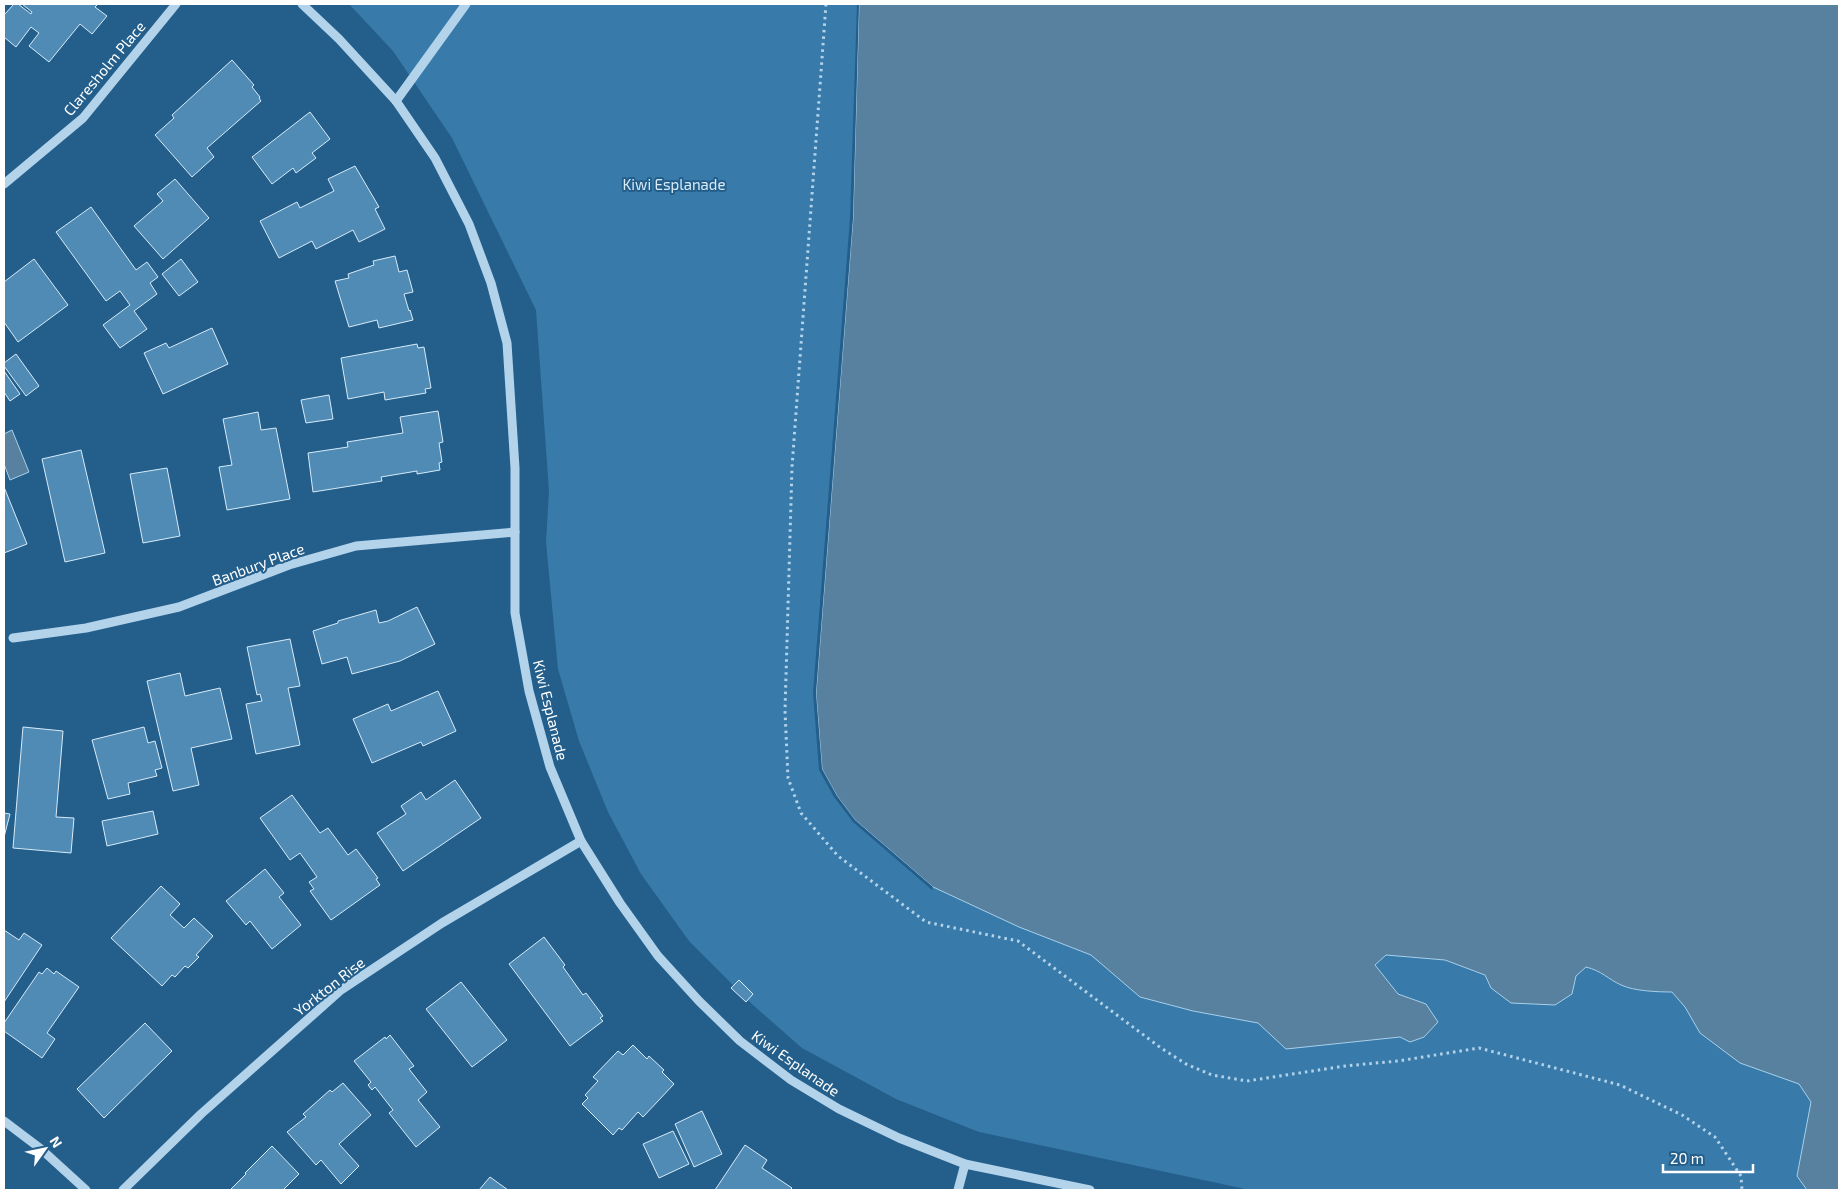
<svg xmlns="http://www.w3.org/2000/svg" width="1843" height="1194" font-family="'Exo 2',sans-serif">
  <rect width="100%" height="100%" fill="#245f8c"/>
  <path fill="#387aa9" d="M 349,4 L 1839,4 L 1839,1190 L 1250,1190 L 979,1132 L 896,1099 L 802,1048 L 753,1005 L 689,941 L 641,874 L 608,812 L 579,741 L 558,669 L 546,542 L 549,491 L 536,310 L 452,138 L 393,51 Z"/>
  <g fill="#58819f" stroke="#a7d0ec">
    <path d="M 859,4 L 1839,4 L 1839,1190 L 1807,1190 L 1797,1176 L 1811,1102 L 1799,1084 L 1740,1063 L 1700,1033 L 1685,1007 L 1672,992 C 1657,992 1634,991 1621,985 C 1608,979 1602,971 1586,967 L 1576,976 L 1572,994 L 1555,1005 L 1511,1003 L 1491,988 L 1485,975 L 1445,960 L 1386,955 L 1375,965 L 1398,994 L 1426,1004 L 1438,1022 L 1424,1037 L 1410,1042 L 1400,1037 L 1286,1049 L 1258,1023 L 1193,1011 L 1140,997 L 1091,955 L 1019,927 L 933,887 L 855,820 L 837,796 L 822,769 L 816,693 L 853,218 Z"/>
    <path d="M 12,430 L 29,472 L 10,480 L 4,464 L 4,434 Z"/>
  </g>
  <path fill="#245f8c" d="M 857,4 L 859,4 L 853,218 L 816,693 L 822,769 L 837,796 L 855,820 L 933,887 L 932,890 L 853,822 L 834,797 L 819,770 L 813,693 L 850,218 Z"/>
  <g fill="#508bb5" stroke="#d7ebf8">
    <path d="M 14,4 L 18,4 L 31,14 L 32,12 L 22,4 L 98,4 L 95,7 L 107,16 L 92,34 L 80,24 L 49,62 L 29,46 L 39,33 L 31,27 L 16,47 L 4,37 L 4,15 Z"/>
    <path d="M 232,60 L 254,85 L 252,87 L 260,97 L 259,98 L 261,101 L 207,148 L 214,157 L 192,177 L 155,135 L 174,118 L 172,115 Z"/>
    <path d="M 310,112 L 330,139 L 312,153 L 316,158 L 296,173 L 293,168 L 272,184 L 252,157 Z"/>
    <path d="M 355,166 L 379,207 L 375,209 L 385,229 L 359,242 L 353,230 L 316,249 L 312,241 L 279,258 L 260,221 L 297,202 L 300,208 L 334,191 L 328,179 Z"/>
    <path d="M 175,179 L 209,218 L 163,259 L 134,226 L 163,201 L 157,194 Z"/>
    <path d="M 91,207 L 136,270 L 147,262 L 158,277 L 150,283 L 157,294 L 134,311 L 147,329 L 120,348 L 103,325 L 130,305 L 120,291 L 106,301 L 56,232 Z"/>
    <path d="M 395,256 L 399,272 L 407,270 L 413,292 L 404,294 L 409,311 L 410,310 L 413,320 L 379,328 L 377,320 L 349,327 L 335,281 L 349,278 L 348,274 L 374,265 L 373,261 Z"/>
    <path d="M 34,259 L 68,305 L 18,342 L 4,322 L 4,282 Z"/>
    <path d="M 181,259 L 198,282 L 179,296 L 162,274 Z"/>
    <path d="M 212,328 L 228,364 L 163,394 L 144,353 L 166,343 L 169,348 Z"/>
    <path d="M 417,344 L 418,348 L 424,347 L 431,388 L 425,389 L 426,393 L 385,400 L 384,392 L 348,399 L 341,358 Z"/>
    <path d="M 16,354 L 39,386 L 26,396 L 4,366 L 4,363 Z"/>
    <path d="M 4,371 L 20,394 L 10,401 L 4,392 Z"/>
    <path d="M 329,395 L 333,419 L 306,423 L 301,400 Z"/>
    <path d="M 438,411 L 443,442 L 439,443 L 442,462 L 439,463 L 440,470 L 417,474 L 417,471 L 381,477 L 382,481 L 313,492 L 308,453 L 348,447 L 347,442 L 403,433 L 400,417 Z"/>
    <path d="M 258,412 L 261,430 L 276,428 L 290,499 L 227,510 L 219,467 L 232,465 L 223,419 Z"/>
    <path d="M 81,450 L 105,553 L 65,562 L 42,459 Z"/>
    <path d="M 167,468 L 180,536 L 143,543 L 130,474 Z"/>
    <path d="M 4,487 L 27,544 L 4,553 Z"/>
    <path d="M 417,607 L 435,644 L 400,661 L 352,674 L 347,657 L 322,664 L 313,631 L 338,623 L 338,621 L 376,610 L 379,623 L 388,621 Z"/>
    <path d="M 290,639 L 300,686 L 288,688 L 300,745 L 256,754 L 246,704 L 262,701 L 260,694 L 257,695 L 247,647 Z"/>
    <path d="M 180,673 L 185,696 L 220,688 L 232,739 L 191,748 L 199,785 L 173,791 L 147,681 Z"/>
    <path d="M 438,691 L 456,731 L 423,746 L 421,742 L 372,763 L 353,719 L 388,704 L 391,711 Z"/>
    <path d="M 23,727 L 63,731 L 56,817 L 74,818 L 71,853 L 13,848 Z"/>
    <path d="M 144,727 L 148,743 L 155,741 L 162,768 L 155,770 L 157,776 L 128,783 L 130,794 L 108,799 L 92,740 Z"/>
    <path d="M 455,780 L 481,818 L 403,871 L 377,833 L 406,814 L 401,806 L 421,792 L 426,800 Z"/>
    <path d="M 292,795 L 320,833 L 328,828 L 348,855 L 356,849 L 378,878 L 376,879 L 380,885 L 331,920 L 310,891 L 314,889 L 309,882 L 317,877 L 300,853 L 290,860 L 260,818 Z"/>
    <path d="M 153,811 L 158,834 L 107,846 L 102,821 Z"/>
    <path d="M 4,813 L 10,814 L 4,837 Z"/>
    <path d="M 265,869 L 284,893 L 279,897 L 301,925 L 272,949 L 250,921 L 246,925 L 226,901 Z"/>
    <path d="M 161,886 L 180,904 L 170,915 L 184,928 L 194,918 L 213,936 L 196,955 L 199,957 L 188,968 L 185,966 L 175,977 L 172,975 L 162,986 L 111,938 Z"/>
    <path d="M 4,930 L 19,940 L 24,933 L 42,945 L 4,1002 Z"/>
    <path d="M 544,937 L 565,965 L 563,967 L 583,995 L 586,993 L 603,1016 L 600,1018 L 603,1021 L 570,1046 L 509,964 Z"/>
    <path d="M 47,968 L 54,974 L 56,971 L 79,987 L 47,1033 L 55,1039 L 42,1058 L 4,1031 L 4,1023 L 39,972 L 42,974 Z"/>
    <path d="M 739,980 L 753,994 L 746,1002 L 731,988 Z"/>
    <path d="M 461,982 L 507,1040 L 472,1067 L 426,1009 Z"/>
    <path d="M 145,1023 L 172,1051 L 104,1118 L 77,1089 Z"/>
    <path d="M 390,1035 L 414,1066 L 409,1069 L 427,1092 L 418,1100 L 440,1127 L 416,1147 L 389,1113 L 393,1110 L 375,1087 L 372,1090 L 368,1085 L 371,1082 L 354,1061 L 385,1037 L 386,1039 Z"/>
    <path d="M 633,1045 L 647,1059 L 649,1056 L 664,1070 L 662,1072 L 674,1084 L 643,1117 L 638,1112 L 622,1130 L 619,1128 L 613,1135 L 582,1104 L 588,1098 L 585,1095 L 598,1081 L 593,1077 L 618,1051 L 623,1055 Z"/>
    <path d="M 343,1083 L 371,1115 L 339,1144 L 359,1166 L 341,1184 L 321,1160 L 316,1165 L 287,1132 L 306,1117 L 303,1114 L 330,1090 L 332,1092 Z"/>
    <path d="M 702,1111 L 722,1154 L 694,1167 L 675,1124 Z"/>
    <path d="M 673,1131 L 689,1164 L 659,1178 L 643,1144 Z"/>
    <path d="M 745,1145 L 767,1160 L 762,1168 L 792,1188 L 790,1190 L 715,1190 Z"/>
    <path d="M 272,1146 L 299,1174 L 284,1189 L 285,1190 L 230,1190 L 246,1174 L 245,1173 Z"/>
    <path d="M 490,1177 L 508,1190 L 479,1190 Z"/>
  </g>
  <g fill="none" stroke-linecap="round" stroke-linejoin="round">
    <path stroke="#b3d3eb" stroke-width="3" stroke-dasharray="2.5 4" stroke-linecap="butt" d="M 826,4 L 792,467 L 785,711 L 788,778 L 801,813 L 838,856 L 926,922 L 1018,941 L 1161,1048 L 1186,1064 L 1212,1075 L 1247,1081 L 1345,1066 L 1398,1061 L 1479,1048 L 1620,1085 L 1682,1115 L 1715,1137 L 1741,1176 L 1742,1190"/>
    <g stroke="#b3d3eb" stroke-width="9">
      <path d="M 302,4 L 339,39 L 396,101 L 435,158 L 469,224 L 491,283 L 507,343 L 515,468 L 515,613 L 529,691 L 550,767 L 581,841 L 620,903 L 658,956 L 699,1001 L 740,1041 L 791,1080 L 839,1109 L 899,1138 L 965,1164 L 1090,1190"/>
      <path d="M 396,101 L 466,4"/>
      <path d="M 4,184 L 83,118 L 176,4"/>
      <path d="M 13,638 L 86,628 L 179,607 L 289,565 L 356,546 L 515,532"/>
      <path d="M 4,1121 L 41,1149 L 86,1190"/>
      <path d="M 123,1190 L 201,1114 L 341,990 L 442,923 L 581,841"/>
      <path d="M 958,1190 L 965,1164"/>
    </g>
  </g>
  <g text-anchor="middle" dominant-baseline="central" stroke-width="4" stroke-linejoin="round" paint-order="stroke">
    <g font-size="15" fill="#fff" stroke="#245f8c">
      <text transform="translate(104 68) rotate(-50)">Claresholm Place</text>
      <text transform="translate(258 564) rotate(-20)">Banbury Place</text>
      <text transform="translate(551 710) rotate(76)">Kiwi Esplanade</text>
      <text transform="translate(329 986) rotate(-38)">Yorkton Rise</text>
      <text transform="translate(796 1063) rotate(35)">Kiwi Esplanade</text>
    </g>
    <g font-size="15" fill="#d7ebf8" stroke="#245f8c">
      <text x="674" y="184">Kiwi Esplanade</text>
    </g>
  </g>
  <rect width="1843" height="1194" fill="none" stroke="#ffffff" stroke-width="10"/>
  <g transform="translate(45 1149) rotate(57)" stroke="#245f8c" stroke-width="4" paint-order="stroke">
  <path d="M0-4L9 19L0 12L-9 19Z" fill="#ffffff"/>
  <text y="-8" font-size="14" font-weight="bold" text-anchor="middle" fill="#ffffff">N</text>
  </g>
  <path d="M1663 1164v8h90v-8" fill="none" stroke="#ffffff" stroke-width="2.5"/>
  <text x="1670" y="1164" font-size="15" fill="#ffffff" stroke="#245f8c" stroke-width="4" paint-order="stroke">20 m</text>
</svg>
